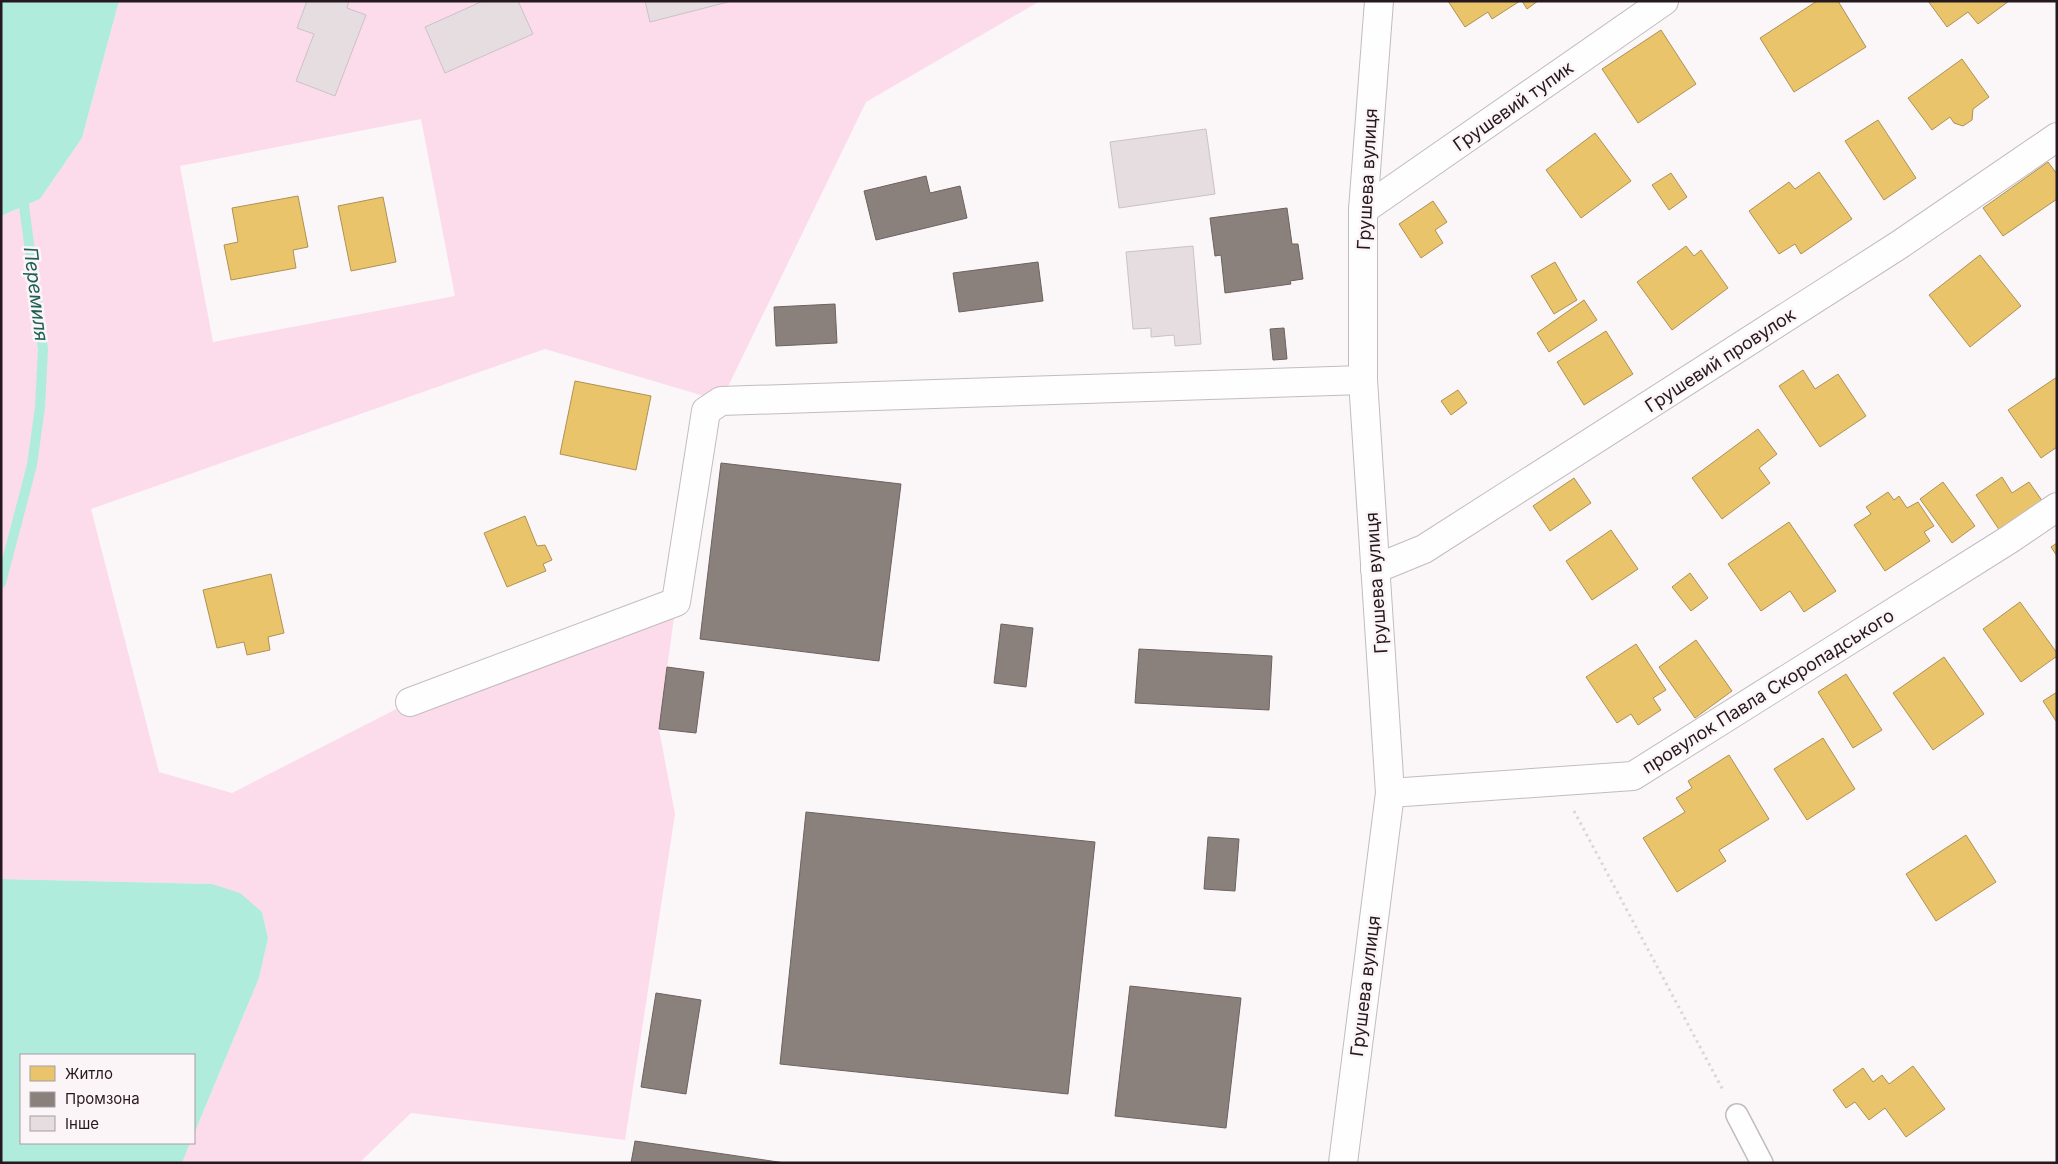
<svg xmlns="http://www.w3.org/2000/svg" width="2058" height="1164" font-family="Inter,sans-serif">
  <rect width="100%" height="100%" fill="#fbf6f8"/>
  <path fill="#fcdceb" fill-rule="evenodd" d="M 119,1 L 1040,1 L 866,102 L 721,401 L 545,349 L 91,509 L 159,772 L 232,793 L 410,702 L 676,602 L 659,729 L 675,814 L 625,1140 L 411,1113 L 359,1163 L 182,1163 L 190,1143 L 194,1143 L 194,1134 L 259,978 L 268,938 L 262,912 L 212,884 L 1,879 L 1,216 L 40,199 L 82,138 ZM 421,119 L 455,296 L 213,342 L 180,166 Z"/>
  <g fill="#b0ecdb">
    <path d="M 1,1 L 119,1 L 82,138 L 40,199 L 1,216 Z"/>
    <path d="M 1,879 L 212,884 L 240,893 L 262,912 L 268,938 L 259,978 L 194,1134 L 194,1055 L 21,1055 L 21,1143 L 190,1143 L 182,1163 L 1,1163 Z"/>
  </g>
  <g fill="#e9c46a" stroke="#ae9154">
    <path d="M 1448,1 L 1520,1 L 1492,19 L 1488,12 L 1465,27 Z"/>
    <path d="M 1522,1 L 1538,1 L 1527,9 Z"/>
    <path d="M 1817,1 L 1838,1 L 1866,47 L 1794,92 L 1760,38 Z"/>
    <path d="M 1928,1 L 2009,1 L 1978,24 L 1968,12 L 1947,27 Z"/>
    <path d="M 1661,30 L 1696,84 L 1638,123 L 1602,69 Z"/>
    <path d="M 1962,59 L 1989,97 L 1973,109 L 1972,120 L 1963,126 L 1954,123 L 1950,117 L 1932,130 L 1908,98 Z"/>
    <path d="M 1878,120 L 1916,178 L 1884,200 L 1845,141 Z"/>
    <path d="M 1595,133 L 1631,181 L 1581,218 L 1546,170 Z"/>
    <path d="M 2048,162 L 2057,174 L 2057,199 L 2003,236 L 1983,208 Z"/>
    <path d="M 1819,172 L 1852,219 L 1801,254 L 1795,244 L 1779,254 L 1749,211 L 1789,182 L 1795,189 Z"/>
    <path d="M 1671,173 L 1687,197 L 1669,210 L 1652,185 Z"/>
    <path d="M 298,196 L 308,247 L 293,250 L 296,268 L 231,280 L 224,245 L 238,242 L 232,208 Z"/>
    <path d="M 383,197 L 396,262 L 351,271 L 338,206 Z"/>
    <path d="M 1433,201 L 1447,222 L 1435,230 L 1443,243 L 1421,258 L 1399,224 Z"/>
    <path d="M 1686,246 L 1694,256 L 1701,250 L 1728,288 L 1672,330 L 1637,282 Z"/>
    <path d="M 1980,255 L 2021,306 L 1970,347 L 1929,295 Z"/>
    <path d="M 1555,262 L 1577,300 L 1554,314 L 1531,276 Z"/>
    <path d="M 1584,300 L 1597,320 L 1549,352 L 1537,333 Z"/>
    <path d="M 1606,331 L 1633,374 L 1584,405 L 1557,362 Z"/>
    <path d="M 1803,370 L 1815,389 L 1838,374 L 1866,416 L 1820,447 L 1779,386 Z"/>
    <path d="M 2057,377 L 2057,447 L 2041,458 L 2008,410 Z"/>
    <path d="M 575,381 L 651,396 L 636,470 L 560,454 Z"/>
    <path d="M 1458,390 L 1467,403 L 1451,415 L 1441,401 Z"/>
    <path d="M 1758,429 L 1777,454 L 1759,468 L 1770,483 L 1722,519 L 1692,478 Z"/>
    <path d="M 2002,477 L 2012,493 L 2029,482 L 2043,502 L 2000,531 L 1976,495 Z"/>
    <path d="M 1574,478 L 1591,503 L 1550,531 L 1533,506 Z"/>
    <path d="M 1943,482 L 1975,526 L 1952,543 L 1920,499 Z"/>
    <path d="M 1888,492 L 1894,500 L 1899,496 L 1907,508 L 1918,502 L 1934,526 L 1924,532 L 1930,541 L 1885,571 L 1854,525 L 1871,514 L 1866,507 Z"/>
    <path d="M 525,516 L 537,546 L 545,545 L 552,560 L 543,564 L 546,571 L 507,587 L 484,533 Z"/>
    <path d="M 1789,522 L 1836,591 L 1804,612 L 1790,591 L 1761,611 L 1728,564 Z"/>
    <path d="M 1611,530 L 1638,569 L 1592,600 L 1566,561 Z"/>
    <path d="M 2057,543 L 2057,556 L 2051,547 Z"/>
    <path d="M 1690,573 L 1708,598 L 1691,611 L 1672,587 Z"/>
    <path d="M 271,574 L 284,633 L 268,637 L 270,650 L 247,655 L 244,642 L 217,648 L 203,590 Z"/>
    <path d="M 2020,602 L 2057,653 L 2057,656 L 2021,682 L 1983,629 Z"/>
    <path d="M 1696,640 L 1732,691 L 1695,718 L 1659,667 Z"/>
    <path d="M 1636,644 L 1666,690 L 1653,698 L 1661,710 L 1638,725 L 1631,714 L 1617,723 L 1586,677 Z"/>
    <path d="M 1944,657 L 1984,714 L 1933,750 L 1893,693 Z"/>
    <path d="M 1846,674 L 1882,730 L 1853,748 L 1818,692 Z"/>
    <path d="M 2057,692 L 2057,721 L 2056,721 L 2043,701 Z"/>
    <path d="M 1823,738 L 1855,789 L 1807,820 L 1774,769 Z"/>
    <path d="M 1729,755 L 1769,819 L 1719,850 L 1726,861 L 1677,892 L 1643,838 L 1685,812 L 1676,798 L 1692,788 L 1688,781 Z"/>
    <path d="M 1966,835 L 1996,882 L 1936,921 L 1906,874 Z"/>
    <path d="M 1913,1066 L 1945,1109 L 1906,1137 L 1885,1108 L 1869,1120 L 1855,1102 L 1846,1108 L 1833,1090 L 1863,1068 L 1873,1082 L 1882,1075 L 1889,1084 Z"/>
  </g>
  <g fill="#8a817c" stroke="#6c6260">
    <path d="M 926,176 L 930,193 L 960,186 L 967,218 L 876,240 L 864,191 Z"/>
    <path d="M 1287,208 L 1292,244 L 1298,244 L 1303,279 L 1290,281 L 1291,284 L 1225,293 L 1221,255 L 1215,256 L 1210,218 Z"/>
    <path d="M 1038,262 L 1043,301 L 959,312 L 953,273 Z"/>
    <path d="M 835,304 L 837,343 L 776,346 L 774,307 Z"/>
    <path d="M 1284,328 L 1287,359 L 1273,360 L 1270,329 Z"/>
    <path d="M 721,463 L 901,484 L 879,661 L 700,639 Z"/>
    <path d="M 1001,624 L 1033,628 L 1026,687 L 994,683 Z"/>
    <path d="M 1139,649 L 1272,656 L 1269,710 L 1135,703 Z"/>
    <path d="M 667,667 L 704,672 L 696,733 L 659,729 Z"/>
    <path d="M 806,812 L 1095,842 L 1068,1094 L 780,1064 Z"/>
    <path d="M 1208,837 L 1239,839 L 1235,891 L 1204,889 Z"/>
    <path d="M 1130,986 L 1241,998 L 1226,1128 L 1115,1116 Z"/>
    <path d="M 656,993 L 701,1000 L 686,1094 L 641,1087 Z"/>
    <path d="M 635,1141 L 785,1163 L 631,1163 Z"/>
  </g>
  <g fill="none" stroke-linecap="round" stroke-linejoin="round">
    <path stroke="#b0ecdb" stroke-width="10" d="M 1,583 L 32,465 L 40,407 L 43,349 L 24,206 L 24,193"/>
  </g>
  <g fill="#e6dde1" stroke="#cbc2c6">
    <path d="M 307,1 L 349,1 L 347,8 L 366,15 L 335,96 L 296,81 L 314,34 L 297,28 Z"/>
    <path d="M 483,1 L 518,1 L 533,34 L 445,73 L 425,27 Z"/>
    <path d="M 645,1 L 732,1 L 650,22 Z"/>
    <path d="M 1206,129 L 1215,194 L 1119,208 L 1110,142 Z"/>
    <path d="M 1193,246 L 1201,344 L 1175,346 L 1174,335 L 1151,337 L 1151,328 L 1133,329 L 1126,252 Z"/>
  </g>
  <g fill="none" stroke-linecap="round" stroke-linejoin="round">
    <g stroke="#c3bcbf" stroke-width="24">
      <path id="service" d="M 1737,1115 L 1762,1163"/>
    </g>
    <g stroke="#c3bcbf" stroke-width="30">
      <g id="minor">
        <path d="M 1363,210 L 1664,1"/>
        <path d="M 1375,569 L 1424,549 L 1899,245 L 2057,137"/>
        <path d="M 410,702 L 676,602 L 706,411 L 721,401 L 1363,380"/>
        <path d="M 1390,793 L 1633,776 L 2010,539 L 2057,507"/>
        <path d="M 1343,1163 L 1390,793 L 1363,380 L 1363,210 L 1379,1"/>
      </g>
    </g>
    <path stroke="#d9d7d8" stroke-width="3" stroke-dasharray="2.5 4" stroke-linecap="butt" d="M 1574,811 L 1723,1090"/>
    <use href="#service" stroke="#fefefe" stroke-width="21"/>
    <use href="#minor" stroke="#fefefe" stroke-width="28"/>
  </g>
  <g text-anchor="middle" dominant-baseline="central" stroke-width="5" stroke-linejoin="round" paint-order="stroke">
    <g font-size="18" fill="#25191f" stroke="#fcf5f8">
      <text transform="translate(1513 106) rotate(-35)">Грушевий тупик</text>
      <text transform="translate(1367 179) rotate(-87)">Грушева вулиця</text>
      <text transform="translate(1720 360) rotate(-33)">Грушевий провулок</text>
      <text transform="translate(1376 583) rotate(-94)">Грушева вулиця</text>
      <text transform="translate(1768 691) rotate(-32)">провулок Павла Скоропадського</text>
      <text transform="translate(1365 986) rotate(-83)">Грушева вулиця</text>
    </g>
    <g font-size="19" font-style="italic" fill="#1c6151" stroke="#fcf5f8">
      <text transform="translate(36 294) rotate(83)">Перемиля</text>
    </g>
  </g>
  <rect width="2058" height="1164" fill="none" stroke="#25191f" stroke-width="5"/>
  <rect x="20" y="1054" width="175" height="90" fill="#fcf5f8" stroke="#a69da1"/>
  <rect x="30" y="1066" width="25" height="15" fill="#e9c46a" stroke="#a69da1"/>
  <text x="65" y="1079" font-size="15" fill="#25191f">Житло</text>
  <rect x="30" y="1092" width="25" height="15" fill="#8a817c" stroke="#a69da1"/>
  <text x="65" y="1104" font-size="15" fill="#25191f">Промзона</text>
  <rect x="30" y="1116" width="25" height="15" fill="#e6dde1" stroke="#a69da1"/>
  <text x="65" y="1129" font-size="15" fill="#25191f">Інше</text>
</svg>
